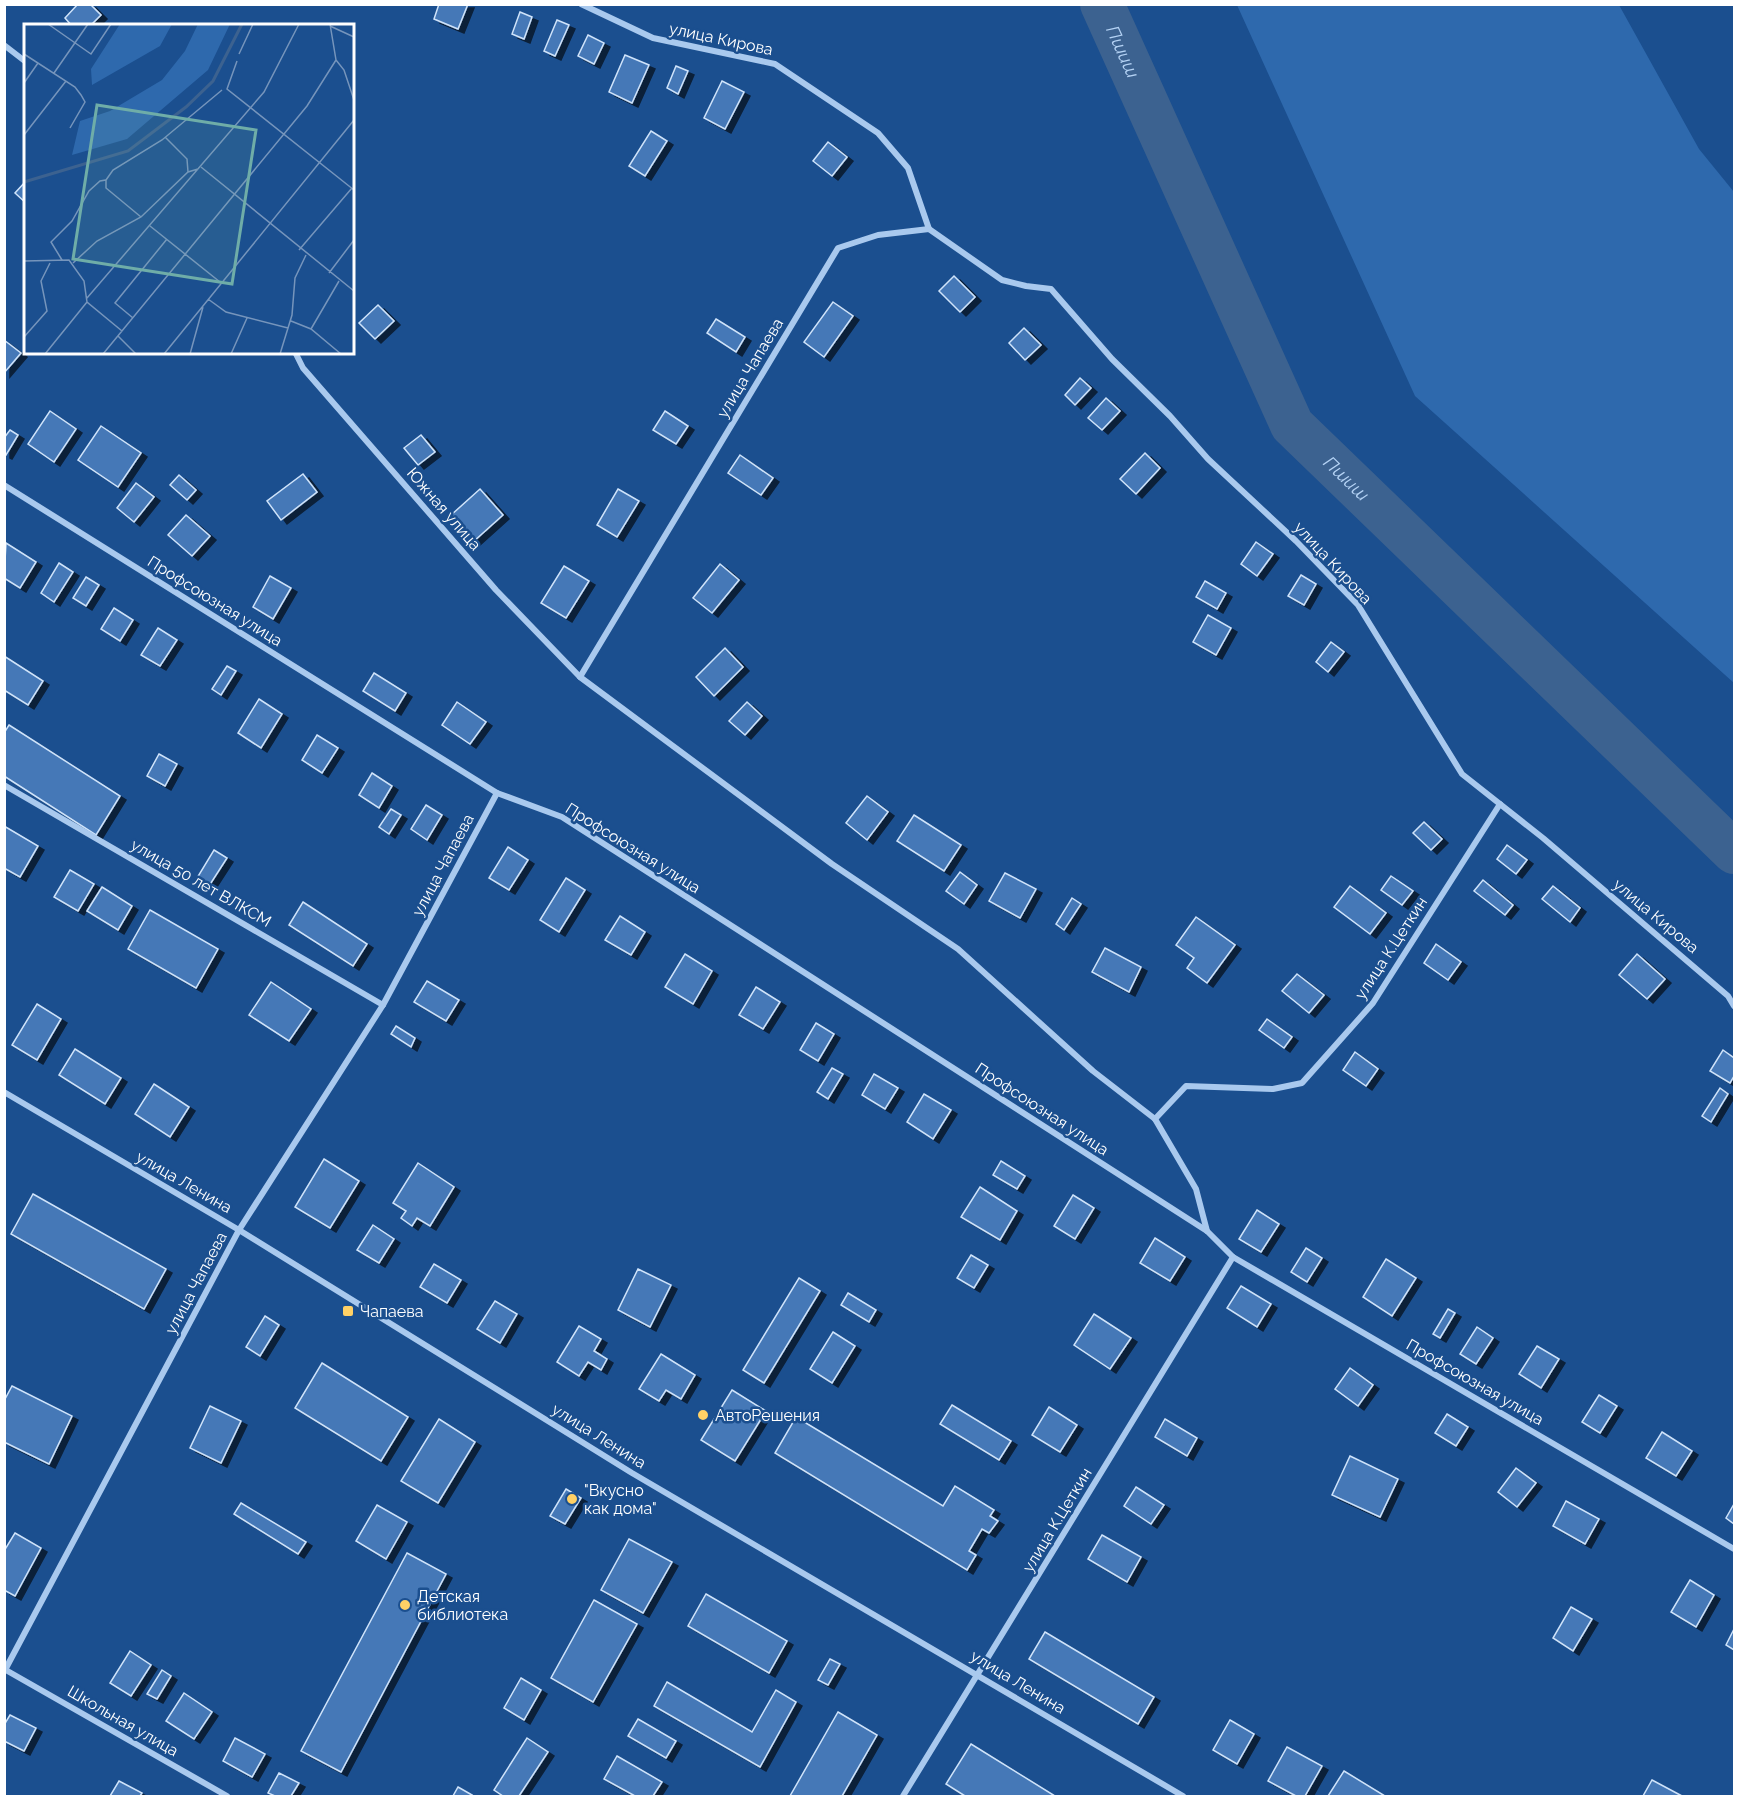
<svg xmlns="http://www.w3.org/2000/svg" width="1739" height="1801" font-family="Raleway,sans-serif">
  <defs>
    <filter id="shadow"><feDropShadow dx="6" dy="4" stdDeviation="0" flood-color="#0009"/></filter>
  </defs>
  <rect width="100%" height="100%" fill="#1b4f8f"/>
  <path fill="#2e69ad" d="M 1237,5 L 1619,5 L 1699,149 L 1734,192 L 1734,683 L 1415,396 Z"/>
  <g fill="none" stroke-linecap="round" stroke-linejoin="round">
    <path stroke="#3c6290" stroke-width="44" id="s1" d="M 1102,4 L 1292,425 L 1734,852"/>
  </g>
  <g fill="#4478b7" stroke="#cfe3fa" stroke-width="1.5" filter="url(#shadow)">
    <path d="M 78,4 L 90,4 L 101,15 L 90,26 L 72,26 L 65,18 Z"/>
    <path d="M 439,4 L 468,4 L 458,29 L 434,19 Z"/>
    <path d="M 520,12 L 532,17 L 524,39 L 512,34 Z"/>
    <path d="M 557,20 L 569,25 L 555,56 L 544,51 Z"/>
    <path d="M 588,35 L 604,43 L 594,64 L 578,56 Z"/>
    <path d="M 625,55 L 649,65 L 632,103 L 609,92 Z"/>
    <path d="M 676,66 L 688,71 L 678,94 L 667,88 Z"/>
    <path d="M 722,81 L 744,92 L 725,129 L 704,118 Z"/>
    <path d="M 651,131 L 667,141 L 645,176 L 629,166 Z"/>
    <path d="M 828,142 L 847,157 L 832,176 L 813,161 Z"/>
    <path d="M 26,181 L 26,203 L 15,193 Z"/>
    <path d="M 954,276 L 975,297 L 960,312 L 939,291 Z"/>
    <path d="M 833,302 L 853,316 L 824,357 L 804,342 Z"/>
    <path d="M 378,305 L 394,321 L 375,339 L 359,323 Z"/>
    <path d="M 716,319 L 745,337 L 736,352 L 707,333 Z"/>
    <path d="M 1024,328 L 1041,345 L 1025,360 L 1009,343 Z"/>
    <path d="M 4,340 L 21,353 L 4,373 Z"/>
    <path d="M 1080,378 L 1091,388 L 1075,405 L 1065,395 Z"/>
    <path d="M 1106,398 L 1120,411 L 1102,430 L 1088,418 Z"/>
    <path d="M 50,411 L 76,429 L 54,462 L 28,444 Z"/>
    <path d="M 665,411 L 688,426 L 676,444 L 653,430 Z"/>
    <path d="M 101,426 L 141,453 L 118,487 L 78,460 Z"/>
    <path d="M 10,430 L 18,435 L 6,455 L 4,454 L 4,438 Z"/>
    <path d="M 421,435 L 435,452 L 418,465 L 404,448 Z"/>
    <path d="M 1145,453 L 1160,468 L 1136,494 L 1120,479 Z"/>
    <path d="M 740,455 L 773,478 L 761,495 L 728,473 Z"/>
    <path d="M 303,474 L 317,492 L 281,520 L 267,501 Z"/>
    <path d="M 179,475 L 196,490 L 187,500 L 170,485 Z"/>
    <path d="M 136,483 L 154,497 L 134,522 L 117,508 Z"/>
    <path d="M 480,489 L 503,515 L 473,542 L 450,516 Z"/>
    <path d="M 618,489 L 639,501 L 617,537 L 597,525 Z"/>
    <path d="M 186,515 L 210,536 L 192,556 L 168,535 Z"/>
    <path d="M 1256,542 L 1273,554 L 1257,576 L 1241,564 Z"/>
    <path d="M 6,543 L 36,562 L 20,588 L 4,578 Z"/>
    <path d="M 59,563 L 73,572 L 54,602 L 41,593 Z"/>
    <path d="M 720,564 L 739,580 L 712,613 L 693,598 Z"/>
    <path d="M 564,566 L 589,581 L 566,618 L 541,603 Z"/>
    <path d="M 1301,575 L 1316,584 L 1304,605 L 1288,596 Z"/>
    <path d="M 270,576 L 291,588 L 273,619 L 253,607 Z"/>
    <path d="M 86,577 L 99,585 L 86,606 L 73,598 Z"/>
    <path d="M 1205,581 L 1226,593 L 1217,609 L 1196,597 Z"/>
    <path d="M 114,608 L 133,620 L 120,641 L 101,629 Z"/>
    <path d="M 1208,615 L 1231,628 L 1216,655 L 1193,642 Z"/>
    <path d="M 158,628 L 177,640 L 160,666 L 141,655 Z"/>
    <path d="M 1331,642 L 1344,652 L 1328,672 L 1316,662 Z"/>
    <path d="M 725,648 L 743,667 L 714,696 L 696,677 Z"/>
    <path d="M 4,656 L 43,681 L 28,705 L 4,690 Z"/>
    <path d="M 227,666 L 236,671 L 221,695 L 212,689 Z"/>
    <path d="M 374,673 L 406,693 L 395,711 L 363,691 Z"/>
    <path d="M 259,699 L 282,714 L 261,748 L 238,733 Z"/>
    <path d="M 457,702 L 486,722 L 470,744 L 442,725 Z"/>
    <path d="M 747,702 L 762,716 L 745,735 L 729,721 Z"/>
    <path d="M 9,725 L 120,796 L 96,835 L 4,776 L 4,733 Z"/>
    <path d="M 317,735 L 338,748 L 322,773 L 302,760 Z"/>
    <path d="M 159,754 L 177,764 L 165,786 L 147,776 Z"/>
    <path d="M 372,773 L 392,786 L 379,808 L 359,795 Z"/>
    <path d="M 867,796 L 888,812 L 867,840 L 846,823 Z"/>
    <path d="M 426,805 L 442,815 L 427,840 L 411,829 Z"/>
    <path d="M 391,809 L 401,815 L 389,834 L 379,827 Z"/>
    <path d="M 914,815 L 961,845 L 944,871 L 897,841 Z"/>
    <path d="M 1424,822 L 1442,839 L 1431,850 L 1413,833 Z"/>
    <path d="M 4,826 L 38,846 L 20,877 L 4,868 Z"/>
    <path d="M 1507,845 L 1527,860 L 1516,874 L 1497,859 Z"/>
    <path d="M 508,847 L 528,860 L 509,890 L 489,878 Z"/>
    <path d="M 214,850 L 227,858 L 209,886 L 197,878 Z"/>
    <path d="M 70,870 L 94,884 L 78,911 L 54,897 Z"/>
    <path d="M 960,872 L 977,885 L 964,904 L 946,891 Z"/>
    <path d="M 1005,873 L 1036,889 L 1020,918 L 989,901 Z"/>
    <path d="M 1391,876 L 1413,891 L 1402,905 L 1381,890 Z"/>
    <path d="M 566,878 L 585,890 L 559,932 L 540,920 Z"/>
    <path d="M 1483,880 L 1513,905 L 1505,915 L 1474,891 Z"/>
    <path d="M 1350,886 L 1386,913 L 1370,934 L 1334,907 Z"/>
    <path d="M 1553,886 L 1580,908 L 1570,922 L 1542,899 Z"/>
    <path d="M 102,887 L 132,906 L 118,930 L 87,911 Z"/>
    <path d="M 1072,898 L 1081,904 L 1064,930 L 1056,924 Z"/>
    <path d="M 303,902 L 367,944 L 353,966 L 289,925 Z"/>
    <path d="M 150,910 L 218,949 L 196,988 L 128,949 Z"/>
    <path d="M 620,916 L 645,932 L 631,955 L 605,940 Z"/>
    <path d="M 1196,917 L 1235,945 L 1207,983 L 1187,968 L 1194,958 L 1176,945 Z"/>
    <path d="M 1436,944 L 1461,962 L 1448,980 L 1424,963 Z"/>
    <path d="M 1105,948 L 1141,967 L 1129,992 L 1092,972 Z"/>
    <path d="M 685,954 L 712,971 L 693,1004 L 665,987 Z"/>
    <path d="M 1637,954 L 1665,979 L 1647,999 L 1619,975 Z"/>
    <path d="M 1297,974 L 1324,995 L 1309,1013 L 1282,991 Z"/>
    <path d="M 427,981 L 459,1000 L 446,1021 L 414,1002 Z"/>
    <path d="M 271,982 L 311,1009 L 289,1041 L 249,1015 Z"/>
    <path d="M 756,987 L 780,1002 L 763,1029 L 739,1015 Z"/>
    <path d="M 37,1004 L 61,1019 L 37,1060 L 12,1045 Z"/>
    <path d="M 1267,1019 L 1292,1037 L 1284,1048 L 1259,1030 Z"/>
    <path d="M 816,1023 L 834,1034 L 818,1061 L 800,1050 Z"/>
    <path d="M 396,1026 L 415,1038 L 411,1047 L 391,1034 Z"/>
    <path d="M 75,1049 L 121,1078 L 105,1104 L 59,1075 Z"/>
    <path d="M 1723,1050 L 1734,1058 L 1734,1076 L 1730,1083 L 1710,1071 Z"/>
    <path d="M 1355,1052 L 1378,1069 L 1366,1086 L 1343,1070 Z"/>
    <path d="M 832,1068 L 843,1074 L 828,1099 L 817,1092 Z"/>
    <path d="M 874,1074 L 898,1088 L 885,1109 L 862,1095 Z"/>
    <path d="M 154,1084 L 189,1107 L 170,1137 L 135,1114 Z"/>
    <path d="M 1720,1088 L 1728,1094 L 1711,1122 L 1702,1116 Z"/>
    <path d="M 924,1094 L 951,1110 L 933,1139 L 907,1122 Z"/>
    <path d="M 324,1159 L 359,1181 L 330,1228 L 295,1207 Z"/>
    <path d="M 1001,1161 L 1025,1176 L 1017,1189 L 993,1175 Z"/>
    <path d="M 418,1163 L 454,1187 L 430,1226 L 417,1218 L 412,1226 L 401,1218 L 406,1211 L 393,1203 Z"/>
    <path d="M 980,1187 L 1017,1211 L 1000,1240 L 961,1217 Z"/>
    <path d="M 33,1194 L 166,1269 L 144,1309 L 11,1234 Z"/>
    <path d="M 1073,1195 L 1094,1208 L 1075,1239 L 1054,1226 Z"/>
    <path d="M 1257,1210 L 1279,1224 L 1261,1252 L 1239,1239 Z"/>
    <path d="M 373,1225 L 394,1239 L 379,1263 L 357,1250 Z"/>
    <path d="M 1155,1238 L 1185,1257 L 1170,1281 L 1140,1263 Z"/>
    <path d="M 1306,1248 L 1322,1258 L 1307,1282 L 1291,1272 Z"/>
    <path d="M 971,1255 L 988,1265 L 974,1288 L 957,1278 Z"/>
    <path d="M 1386,1259 L 1416,1278 L 1392,1316 L 1363,1297 Z"/>
    <path d="M 434,1264 L 461,1280 L 447,1303 L 420,1287 Z"/>
    <path d="M 638,1269 L 671,1285 L 650,1327 L 618,1310 Z"/>
    <path d="M 799,1278 L 820,1291 L 764,1383 L 743,1370 Z"/>
    <path d="M 1241,1286 L 1271,1304 L 1257,1327 L 1227,1308 Z"/>
    <path d="M 848,1293 L 876,1310 L 869,1322 L 841,1305 Z"/>
    <path d="M 495,1301 L 517,1314 L 500,1343 L 477,1329 Z"/>
    <path d="M 1448,1309 L 1455,1313 L 1440,1338 L 1433,1334 Z"/>
    <path d="M 1094,1314 L 1131,1338 L 1110,1369 L 1074,1345 Z"/>
    <path d="M 265,1316 L 279,1325 L 260,1356 L 246,1347 Z"/>
    <path d="M 579,1326 L 601,1339 L 594,1351 L 607,1359 L 601,1370 L 588,1362 L 579,1376 L 557,1362 Z"/>
    <path d="M 1477,1327 L 1493,1338 L 1476,1364 L 1460,1354 Z"/>
    <path d="M 833,1332 L 855,1346 L 832,1383 L 810,1369 Z"/>
    <path d="M 1537,1346 L 1559,1359 L 1541,1388 L 1519,1374 Z"/>
    <path d="M 661,1354 L 695,1375 L 681,1399 L 666,1390 L 659,1401 L 639,1389 Z"/>
    <path d="M 322,1363 L 408,1417 L 381,1461 L 295,1408 Z"/>
    <path d="M 1350,1368 L 1373,1385 L 1358,1406 L 1335,1389 Z"/>
    <path d="M 12,1386 L 72,1416 L 49,1464 L 4,1442 L 4,1401 Z"/>
    <path d="M 732,1390 L 766,1411 L 735,1461 L 701,1440 Z"/>
    <path d="M 1599,1395 L 1617,1406 L 1600,1433 L 1582,1422 Z"/>
    <path d="M 952,1405 L 1011,1441 L 999,1460 L 940,1424 Z"/>
    <path d="M 210,1406 L 241,1421 L 221,1463 L 190,1448 Z"/>
    <path d="M 1049,1407 L 1077,1425 L 1060,1452 L 1032,1435 Z"/>
    <path d="M 1447,1414 L 1468,1427 L 1456,1446 L 1435,1433 Z"/>
    <path d="M 796,1417 L 943,1506 L 955,1486 L 994,1510 L 990,1516 L 998,1521 L 989,1533 L 982,1529 L 969,1551 L 976,1555 L 967,1570 L 775,1453 Z"/>
    <path d="M 439,1419 L 475,1442 L 438,1503 L 401,1481 Z"/>
    <path d="M 1165,1419 L 1197,1438 L 1187,1456 L 1155,1437 Z"/>
    <path d="M 1662,1432 L 1692,1451 L 1676,1476 L 1646,1458 Z"/>
    <path d="M 1350,1456 L 1398,1479 L 1380,1517 L 1332,1495 Z"/>
    <path d="M 1516,1468 L 1536,1483 L 1517,1507 L 1498,1492 Z"/>
    <path d="M 1136,1487 L 1164,1505 L 1151,1524 L 1124,1506 Z"/>
    <path d="M 566,1489 L 581,1498 L 565,1524 L 550,1516 Z"/>
    <path d="M 1566,1501 L 1599,1519 L 1585,1544 L 1553,1526 Z"/>
    <path d="M 241,1503 L 306,1542 L 298,1554 L 234,1514 Z"/>
    <path d="M 1734,1504 L 1734,1524 L 1726,1518 Z"/>
    <path d="M 377,1505 L 407,1522 L 386,1559 L 356,1541 Z"/>
    <path d="M 15,1533 L 41,1548 L 15,1596 L 4,1590 L 4,1551 Z"/>
    <path d="M 1102,1535 L 1141,1557 L 1127,1582 L 1088,1559 Z"/>
    <path d="M 629,1539 L 672,1562 L 643,1613 L 601,1590 Z"/>
    <path d="M 407,1553 L 446,1574 L 341,1772 L 301,1751 Z"/>
    <path d="M 1690,1580 L 1714,1595 L 1696,1627 L 1671,1612 Z"/>
    <path d="M 706,1594 L 787,1641 L 769,1673 L 688,1626 Z"/>
    <path d="M 594,1600 L 637,1624 L 593,1702 L 551,1678 Z"/>
    <path d="M 1571,1607 L 1592,1619 L 1573,1651 L 1553,1638 Z"/>
    <path d="M 1734,1629 L 1734,1650 L 1726,1645 Z"/>
    <path d="M 1045,1632 L 1154,1697 L 1138,1724 L 1029,1659 Z"/>
    <path d="M 130,1651 L 151,1665 L 131,1696 L 110,1683 Z"/>
    <path d="M 830,1659 L 840,1664 L 828,1685 L 818,1680 Z"/>
    <path d="M 162,1670 L 171,1676 L 157,1699 L 147,1694 Z"/>
    <path d="M 521,1678 L 541,1690 L 524,1720 L 504,1708 Z"/>
    <path d="M 667,1682 L 752,1732 L 776,1690 L 796,1702 L 760,1767 L 654,1706 Z"/>
    <path d="M 184,1693 L 212,1712 L 194,1739 L 166,1721 Z"/>
    <path d="M 838,1712 L 877,1735 L 842,1796 L 790,1796 Z"/>
    <path d="M 10,1715 L 36,1728 L 24,1751 L 4,1741 L 4,1725 Z"/>
    <path d="M 638,1719 L 676,1741 L 666,1758 L 628,1736 Z"/>
    <path d="M 1230,1720 L 1254,1734 L 1237,1764 L 1213,1750 Z"/>
    <path d="M 235,1738 L 265,1754 L 252,1777 L 223,1761 Z"/>
    <path d="M 527,1738 L 548,1752 L 519,1796 L 503,1796 L 494,1790 Z"/>
    <path d="M 971,1744 L 1055,1796 L 965,1796 L 946,1784 Z"/>
    <path d="M 1287,1747 L 1322,1766 L 1305,1796 L 1296,1796 L 1268,1781 Z"/>
    <path d="M 617,1756 L 662,1782 L 653,1796 L 635,1796 L 604,1779 Z"/>
    <path d="M 1344,1771 L 1385,1796 L 1328,1796 Z"/>
    <path d="M 279,1773 L 299,1783 L 291,1796 L 275,1796 L 268,1793 Z"/>
    <path d="M 1652,1780 L 1682,1796 L 1643,1796 Z"/>
    <path d="M 119,1781 L 142,1793 L 140,1796 L 110,1796 Z"/>
    <path d="M 458,1787 L 472,1795 L 471,1796 L 453,1796 Z"/>
  </g>
  <g fill="none" stroke-linecap="round" stroke-linejoin="round">
    <g stroke="#a9c9ee" stroke-width="6">
      <path d="M 4,45 L 26,62"/>
      <path d="M 929,229 L 1002,280 L 1026,286 L 1051,289 L 1112,359 L 1170,416 L 1208,459 L 1296,541 L 1358,605 L 1462,774 L 1543,838 L 1728,996 L 1734,1006"/>
      <path d="M 295,352 L 303,368 L 496,590 L 580,677 L 832,864 L 958,949 L 1093,1071 L 1155,1119 L 1196,1189 L 1207,1231"/>
      <path d="M 4,485 L 497,793 L 562,817 L 1207,1231 L 1233,1257 L 1734,1549"/>
      <path d="M 580,677 L 838,248 L 878,235 L 929,229 L 908,168 L 878,133 L 775,64 L 653,38 L 581,4"/>
      <path d="M 4,785 L 383,1005"/>
      <path d="M 4,1092 L 239,1230 L 632,1473 L 1183,1796"/>
      <path d="M 1155,1119 L 1186,1086 L 1273,1089 L 1302,1083 L 1373,1003 L 1500,804"/>
      <path d="M 4,1669 L 227,1796"/>
      <path d="M 5,1670 L 239,1230 L 383,1005 L 497,793"/>
      <path d="M 903,1796 L 1233,1257"/>
    </g>
  </g>
  <g fill="#ffd166" stroke="#1b4f8f" stroke-width="2">
    <rect x="342" y="1305" width="12" height="12" rx="3"/>
    <circle cx="703" cy="1415" r="6"/>
    <circle cx="572" cy="1499" r="6"/>
    <circle cx="405" cy="1605" r="6"/>
  </g>
  <g text-anchor="middle" dominant-baseline="central" stroke-width="5" stroke-linejoin="round" paint-order="stroke">
    <g font-size="16" fill="#fff" stroke="#1b4f8f">
      <text transform="translate(721 39) rotate(12)">улица Кирова</text>
      <text transform="translate(750 368) rotate(-59)">улица Чапаева</text>
      <text transform="translate(444 509) rotate(49)">Южная улица</text>
      <text transform="translate(1333 563) rotate(47)">улица Кирова</text>
      <text transform="translate(215 601) rotate(32)">Профсоюзная улица</text>
      <text transform="translate(633 848) rotate(32)">Профсоюзная улица</text>
      <text transform="translate(443 865) rotate(-62)">улица Чапаева</text>
      <text transform="translate(201 883) rotate(30)">улица 50 лет ВЛКСМ</text>
      <text transform="translate(1656 916) rotate(40)">улица Кирова</text>
      <text transform="translate(1391 948) rotate(-57)">улица К.Цеткин</text>
      <text transform="translate(1042 1109) rotate(33)">Профсоюзная улица</text>
      <text transform="translate(184 1182) rotate(30)">улица Ленина</text>
      <text transform="translate(196 1283) rotate(-62)">улица Чапаева</text>
      <text transform="translate(1475 1382) rotate(30)">Профсоюзная улица</text>
      <text transform="translate(599 1436) rotate(32)">улица Ленина</text>
      <text transform="translate(1057 1520) rotate(-59)">улица К.Цеткин</text>
      <text transform="translate(1018 1682) rotate(31)">улица Ленина</text>
      <text transform="translate(123 1721) rotate(30)">Школьная улица</text>
    </g>
    <g font-size="16" fill="#fff" stroke="#1b4f8f" text-anchor="start">
      <text x="360" y="1311">Чапаева</text>
      <text x="715" y="1415">АвтоРешения</text>
      <text x="584" y="1490">"Вкусно<tspan x="584" dy="18">как дома"</tspan></text>
      <text x="417" y="1596">Детская<tspan x="417" dy="18">библиотека</tspan></text>
    </g>
    <g font-size="18" font-style="italic" fill="#b5d3f5" stroke="#1b4f8f">
      <text stroke="none"><textPath href="#s1" startOffset="52">Пшиш</textPath></text>
      <text stroke="none"><textPath href="#s1" startOffset="538">Пшиш</textPath></text>
    </g>
  </g>
  <g transform="translate(24 24)">
    <rect width="330" height="330" fill="#1b4f8f"/>
    <path d="M 96,0 L 148,0 L 136,22 L 68,61 L 67,45 ZM 174,0 L 206,0 L 184,46 L 103,115 L 48,131 L 56,97 L 86,87 L 138,56 L 161,27 Z" fill="#2e69ad"/>
    <path fill="none" stroke="#3c6290" stroke-width="3" d="M 0,158 L 104,127 L 162,83 L 189,57 L 218,0"/>
    <path fill="none" stroke="#7695bc" stroke-width="1.5" d="M 24,0 L 67,30 L 87,0M 306,2 L 330,13M 0,30 L 51,63 L 57,71 L 61,78 L 46,104M 215,30 L 229,0M 312,36 L 320,46 L 330,76M 213,37 L 203,65 L 330,166M 30,49 L 64,0M 0,59 L 14,39M 0,111 L 42,57M 141,113 L 163,135 L 164,148M 177,143 L 330,267M 82,156 L 89,146 L 138,116 L 198,66M 126,202 L 196,258M 275,226 L 328,164M 38,236 L 27,218 L 48,197 L 65,167 L 76,157 L 82,156 L 82,164 L 117,193M 0,237 L 45,236 L 60,257 L 63,278 L 98,307M 49,239 L 73,217 L 117,193 L 164,148 L 174,145M 305,249 L 330,216M 63,274 L 240,68 L 275,0M 184,275 L 202,288 L 264,304M 109,294 L 91,279 L 143,215M 267,297 L 287,305 L 317,330M 287,305 L 315,257M 94,312 L 112,330M 0,313 L 23,287 L 17,257 L 26,239M 21,330 L 63,278M 79,330 L 283,82 L 312,36 L 306,0M 140,330 L 330,96M 166,330 L 179,283M 207,330 L 223,294M 256,330 L 268,291 L 271,254 L 282,231"/>
    <path fill="#6fada8" fill-opacity="0.15" stroke="#6fada8" stroke-width="3" d="M 73,81 L 232,106 L 208,260 L 49,235 Z"/>
    <rect width="330" height="330" fill="none" stroke="#fff" stroke-width="3"/>
  </g>
  <rect width="1739" height="1801" fill="none" stroke="#ffffff" stroke-width="12"/>
</svg>
